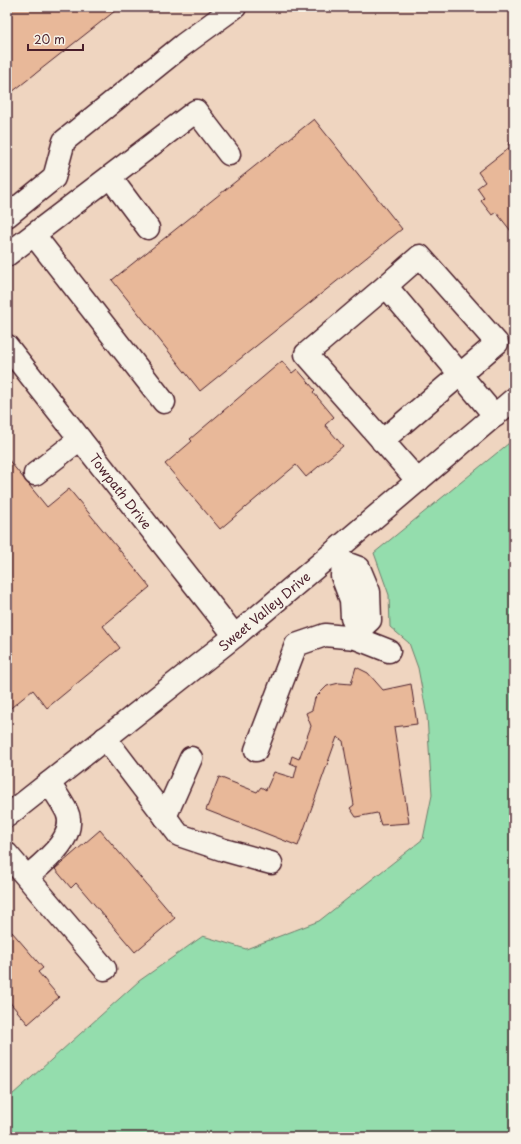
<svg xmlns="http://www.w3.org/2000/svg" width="521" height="1144" font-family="'Playpen Sans',sans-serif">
  <rect width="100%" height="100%" fill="#f2e1d0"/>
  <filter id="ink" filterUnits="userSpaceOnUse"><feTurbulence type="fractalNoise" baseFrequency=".025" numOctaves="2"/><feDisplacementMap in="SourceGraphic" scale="8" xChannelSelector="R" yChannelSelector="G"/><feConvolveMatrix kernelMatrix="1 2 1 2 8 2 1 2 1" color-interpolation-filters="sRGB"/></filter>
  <g filter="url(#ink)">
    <path fill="#efd5c0" d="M 7,7 L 514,7 L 514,768 L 47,1137 L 7,1137 Z"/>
    <path fill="#94ddad" stroke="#6f7e6c" d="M 514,439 L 514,1137 L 7,1137 L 7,1106 L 12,1095 L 139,981 L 203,936 L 246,949 L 319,921 L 423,839 L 432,795 L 427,716 L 418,668 L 409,643 L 390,627 L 389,595 L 374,553 Z"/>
    <g fill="#e8b899" stroke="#4a1f2b">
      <path d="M 7,7 L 120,7 L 7,96 Z"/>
      <path d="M 314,119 L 402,229 L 200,391 L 112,280 Z"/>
      <path d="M 514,139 L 514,229 L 511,231 L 496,212 L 492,215 L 481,201 L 484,198 L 477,188 L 485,182 L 478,172 L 510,147 L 508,144 Z"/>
      <path d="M 282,361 L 292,373 L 297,369 L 315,390 L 313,392 L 334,417 L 325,425 L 343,446 L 306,477 L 296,465 L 220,529 L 165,464 L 192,441 L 190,439 Z"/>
      <path d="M 7,458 L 47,507 L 69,489 L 150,587 L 103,626 L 120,648 L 47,708 L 33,690 L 7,711 Z"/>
      <path d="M 356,667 L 368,673 L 383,690 L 411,684 L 417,724 L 394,727 L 409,823 L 381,825 L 377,813 L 356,817 L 350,808 L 354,805 L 343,741 L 337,737 L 298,846 L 206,810 L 219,777 L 257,792 L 261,787 L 266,790 L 274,772 L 294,778 L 297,766 L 290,763 L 292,756 L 299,759 L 311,726 L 306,713 L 312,710 L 315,698 L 327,686 L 339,683 L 351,684 Z"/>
      <path d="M 100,830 L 175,918 L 135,952 L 76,883 L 71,888 L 55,869 Z"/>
      <path d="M 12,932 L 43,968 L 38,972 L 59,997 L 28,1024 L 7,999 L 7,935 L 8,936 Z"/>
    </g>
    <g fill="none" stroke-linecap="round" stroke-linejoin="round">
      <g stroke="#4a1f2b" stroke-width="25">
        <g id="minor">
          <path d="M 110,177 L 148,228"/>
          <path d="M 7,216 L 54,178 L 64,141 L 183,45 L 235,7"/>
          <path d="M 34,235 L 164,402"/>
          <path d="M 7,255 L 196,111 L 229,154"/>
          <path d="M 7,346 L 235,636"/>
          <path d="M 382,441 L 497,343 L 420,256 L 386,286"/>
          <path d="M 35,474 L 80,439"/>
          <path d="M 418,481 L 306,354 L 386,286 L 495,416"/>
          <path d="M 335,551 L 343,562 L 359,568 L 369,592 L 370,620 L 358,631"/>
          <path d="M 356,638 L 389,651"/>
          <path d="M 105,738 L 179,835 L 224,850 L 271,863"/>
          <path d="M 256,750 L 296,645 L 325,635 L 356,638 L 358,631 L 352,618 L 351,600 L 342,576 L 343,562"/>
          <path d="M 7,816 L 235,636 L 514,399"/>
          <path d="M 165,817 L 191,758"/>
          <path d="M 7,854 L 105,969"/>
          <path d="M 27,877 C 43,863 78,837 67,812 C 62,802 55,792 49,783"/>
        </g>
      </g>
      <use href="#minor" stroke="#f7f3e8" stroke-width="22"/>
    </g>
  </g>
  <g text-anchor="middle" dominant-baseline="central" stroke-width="3" stroke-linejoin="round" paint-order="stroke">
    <g font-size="13" fill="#4a1f2b" stroke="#f7f3e8">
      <text transform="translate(121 491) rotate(52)">Towpath Drive</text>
      <text transform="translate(264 611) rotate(-40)">Sweet Valley Drive</text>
    </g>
  </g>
  <rect width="521" height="1144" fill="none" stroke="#f7f3e8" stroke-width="24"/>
  <rect x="12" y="12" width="497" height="1120" fill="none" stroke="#4a1f2b" stroke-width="1.5" filter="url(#ink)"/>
  <path d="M28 44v6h55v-6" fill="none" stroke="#4a1f2b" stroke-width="2"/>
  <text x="34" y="44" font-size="12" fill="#4a1f2b" stroke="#f7f3e8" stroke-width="3" paint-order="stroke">20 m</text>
</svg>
